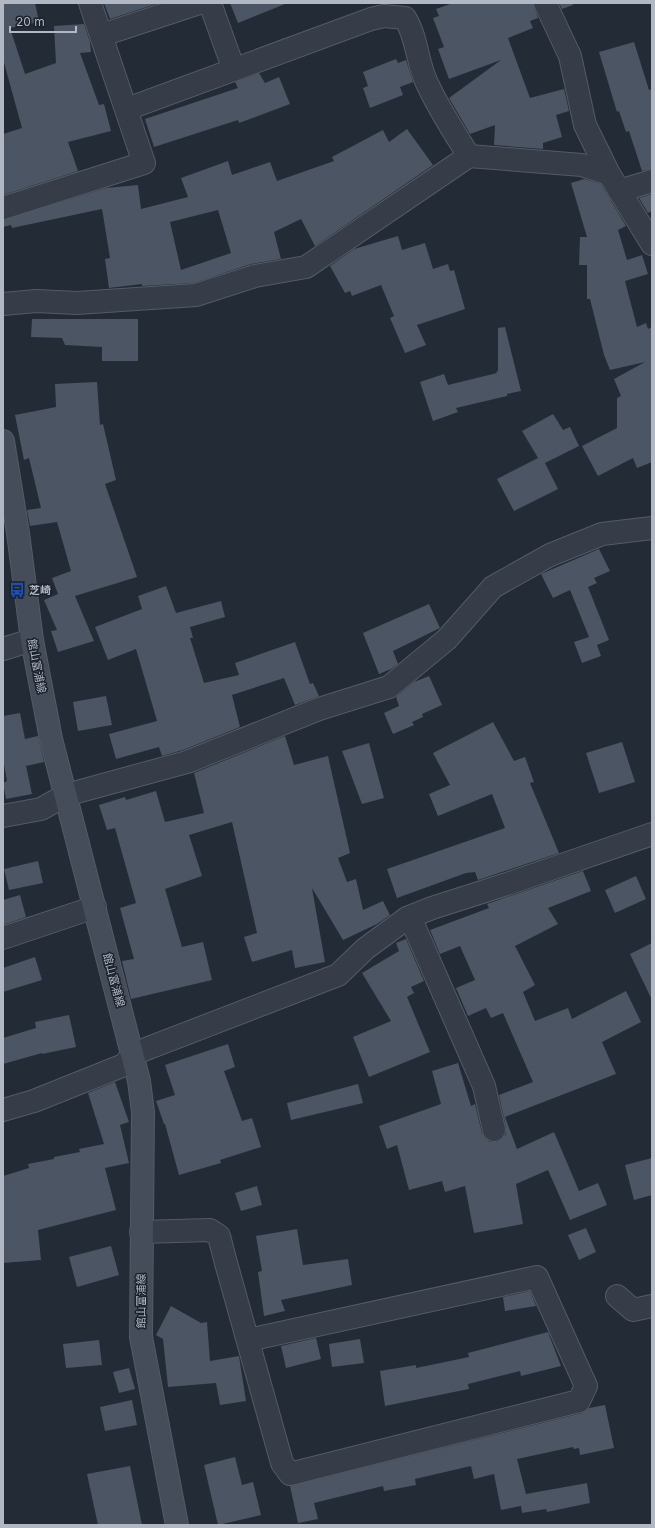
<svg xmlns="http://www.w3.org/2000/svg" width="655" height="1528" font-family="Inter,'Noto Sans JP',sans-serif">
  <rect width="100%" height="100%" fill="#232b37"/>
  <g fill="#4b5563" fill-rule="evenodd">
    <path d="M 3,3 L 35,3 L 39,22 L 10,28 L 25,74 L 56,63 L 54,26 L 84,24 L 90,42 L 91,52 L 80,53 L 99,105 L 104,104 L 111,131 L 68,142 L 78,171 L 3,195 L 3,134 L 22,128 L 3,59 Z"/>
    <path d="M 104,3 L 159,3 L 110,19 Z"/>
    <path d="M 230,3 L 285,3 L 285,4 L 238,23 Z"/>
    <path d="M 453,3 L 533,3 L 538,18 L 530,21 L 533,28 L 508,38 L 530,98 L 564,89 L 569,111 L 556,115 L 562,137 L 543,143 L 543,149 L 494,145 L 495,125 L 470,134 L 449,98 L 501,60 L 449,79 L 438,49 L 444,47 L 433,18 L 439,16 L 436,9 Z"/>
    <path d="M 559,3 L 572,3 L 573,5 L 562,9 Z"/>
    <path d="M 634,42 L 649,90 L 652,89 L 652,169 L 642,171 L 629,131 L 626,132 L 619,111 L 617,112 L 599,52 Z"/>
    <path d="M 396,59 L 398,63 L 406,60 L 413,82 L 400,87 L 403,95 L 370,108 L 363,88 L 368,86 L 363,72 Z"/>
    <path d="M 259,73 L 265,83 L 279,77 L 290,104 L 239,123 L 238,120 L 154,147 L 145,119 L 238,88 L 235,82 Z"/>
    <path d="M 407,129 L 433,165 L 315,246 L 301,219 L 274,232 L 281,259 L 251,264 L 194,283 L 142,286 L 142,284 L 109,288 L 105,259 L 110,258 L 102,209 L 12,228 L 11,225 L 3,227 L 3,220 L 106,188 L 138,185 L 141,209 L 188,197 L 181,178 L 228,161 L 232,175 L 270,162 L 277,181 L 334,161 L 332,157 L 383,130 L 389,142 ZM 218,210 L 231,253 L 181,270 L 170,222 Z"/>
    <path d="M 584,179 L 601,184 L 626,226 L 618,230 L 627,260 L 642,255 L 648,274 L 625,281 L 637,327 L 646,323 L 648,329 L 652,327 L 652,462 L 637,468 L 633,458 L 598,476 L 582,446 L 617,428 L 617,398 L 621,396 L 614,379 L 645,362 L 610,370 L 604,355 L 590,299 L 587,299 L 587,265 L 579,265 L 580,237 L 587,237 L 571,183 Z"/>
    <path d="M 652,194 L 652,211 L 648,213 L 639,198 Z"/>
    <path d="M 398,236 L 402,250 L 425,243 L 433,269 L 448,264 L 450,271 L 454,270 L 465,309 L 417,325 L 426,345 L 405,353 L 390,318 L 394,316 L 381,285 L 352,296 L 350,291 L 345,293 L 330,266 L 354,249 Z"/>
    <path d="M 32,319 L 138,319 L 138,361 L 102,361 L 102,347 L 65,345 L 62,338 L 31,337 Z"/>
    <path d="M 505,327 L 521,391 L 507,394 L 507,396 L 456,408 L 458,412 L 433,421 L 420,382 L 444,374 L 448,385 L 497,373 L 496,372 L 498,371 L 498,328 Z"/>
    <path d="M 97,382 L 100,425 L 103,424 L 116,480 L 105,484 L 137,577 L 75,596 L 94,641 L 58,652 L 51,631 L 57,630 L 44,600 L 58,594 L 52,578 L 71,571 L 57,522 L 30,526 L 27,510 L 41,508 L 29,458 L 24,460 L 15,415 L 56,407 L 55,384 Z"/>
    <path d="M 553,414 L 563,430 L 570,427 L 579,446 L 545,463 L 558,489 L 514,511 L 497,479 L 538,458 L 522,431 Z"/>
    <path d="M 599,549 L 610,571 L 594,578 L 597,583 L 588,587 L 609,640 L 597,645 L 601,656 L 582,663 L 574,642 L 589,637 L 570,590 L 553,598 L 541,574 Z"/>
    <path d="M 166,586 L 176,613 L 221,601 L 225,617 L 190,627 L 193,638 L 190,638 L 204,683 L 239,675 L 235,663 L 295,642 L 310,684 L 313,683 L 319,696 L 295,705 L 284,678 L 232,695 L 240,727 L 183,750 L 162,756 L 159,747 L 116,759 L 109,734 L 157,721 L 136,649 L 108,660 L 95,627 L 142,609 L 138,596 Z"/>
    <path d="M 429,604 L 440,628 L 393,651 L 398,664 L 391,669 L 379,674 L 363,633 Z"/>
    <path d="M 429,676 L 442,705 L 422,714 L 423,717 L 412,722 L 414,725 L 393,734 L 384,713 L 399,706 L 396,697 L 414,682 Z"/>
    <path d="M 106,696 L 112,725 L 78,731 L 73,702 Z"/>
    <path d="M 20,713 L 25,739 L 38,736 L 44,762 L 26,766 L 32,794 L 6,799 L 3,783 L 7,781 L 3,759 L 3,716 Z"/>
    <path d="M 493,722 L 514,761 L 525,757 L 534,782 L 530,783 L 559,853 L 478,880 L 475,872 L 466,873 L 397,898 L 387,869 L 505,828 L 492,794 L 438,816 L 429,794 L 450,785 L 433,753 Z"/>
    <path d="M 285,736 L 294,765 L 328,756 L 350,853 L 338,858 L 347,882 L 356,879 L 363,910 L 383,901 L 390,915 L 377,924 L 343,940 L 312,888 L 325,962 L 295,968 L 292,950 L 252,962 L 244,937 L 257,933 L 232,822 L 189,835 L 202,876 L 165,889 L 182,947 L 203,942 L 212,980 L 131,999 L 122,961 L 134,959 L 120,908 L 136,903 L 115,828 L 107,830 L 99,805 L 125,797 L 126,800 L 156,791 L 165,822 L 204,813 L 194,773 Z"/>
    <path d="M 622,742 L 635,782 L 599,793 L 586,753 Z"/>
    <path d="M 369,743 L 384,798 L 362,804 L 342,751 Z"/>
    <path d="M 38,861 L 43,883 L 9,890 L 4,869 Z"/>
    <path d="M 583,871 L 591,891 L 548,908 L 558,924 L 515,946 L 535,985 L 523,992 L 535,1021 L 568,1008 L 572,1019 L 626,991 L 641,1022 L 602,1042 L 616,1074 L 505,1117 L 517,1149 L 554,1132 L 579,1191 L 598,1183 L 607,1205 L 570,1220 L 548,1170 L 516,1184 L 523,1224 L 474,1233 L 465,1186 L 445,1192 L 442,1181 L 409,1190 L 397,1145 L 387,1149 L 379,1126 L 441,1104 L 432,1071 L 458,1063 L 471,1106 L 475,1104 L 482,1133 L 485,1138 L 490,1142 L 497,1142 L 502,1139 L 506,1134 L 506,1128 L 499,1095 L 533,1082 L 503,1013 L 491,1018 L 486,1008 L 468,1016 L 456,988 L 475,980 L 460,946 L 440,954 L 430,930 L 489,908 L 487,904 Z"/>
    <path d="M 636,876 L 646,899 L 615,913 L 605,890 Z"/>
    <path d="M 20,895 L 26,917 L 3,925 L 3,900 Z"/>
    <path d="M 406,939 L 424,981 L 411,987 L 414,993 L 407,997 L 430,1052 L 369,1077 L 353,1037 L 391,1021 L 362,973 L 399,951 L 396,943 Z"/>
    <path d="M 652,943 L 652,1000 L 630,954 Z"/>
    <path d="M 35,957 L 42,980 L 3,992 L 3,968 Z"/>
    <path d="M 69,1015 L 76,1047 L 42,1054 L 42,1053 L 3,1064 L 3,1038 L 36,1028 L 35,1022 Z"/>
    <path d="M 228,1044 L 235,1067 L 224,1071 L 242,1121 L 252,1118 L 261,1147 L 220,1160 L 221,1163 L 179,1175 L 165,1124 L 164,1124 L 156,1101 L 175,1095 L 165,1065 Z"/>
    <path d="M 115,1082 L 129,1122 L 120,1125 L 129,1163 L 105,1168 L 116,1210 L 38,1230 L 41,1260 L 3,1263 L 3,1176 L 29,1168 L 28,1164 L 54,1159 L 54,1157 L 80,1152 L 79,1149 L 104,1144 L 88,1093 Z"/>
    <path d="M 358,1084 L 363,1103 L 291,1120 L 287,1103 Z"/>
    <path d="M 652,1158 L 652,1195 L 634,1200 L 625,1165 Z"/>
    <path d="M 257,1186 L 262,1205 L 241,1211 L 235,1193 Z"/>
    <path d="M 586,1228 L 596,1252 L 579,1260 L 568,1235 Z"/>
    <path d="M 297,1229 L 303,1265 L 348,1259 L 352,1285 L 281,1300 L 285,1311 L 264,1316 L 258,1272 L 262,1271 L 256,1236 Z"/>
    <path d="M 111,1246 L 119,1275 L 77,1287 L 69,1257 Z"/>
    <path d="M 530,1291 L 536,1306 L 505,1311 L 503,1297 Z"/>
    <path d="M 171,1306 L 201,1323 L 207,1322 L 210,1361 L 239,1356 L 246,1401 L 220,1405 L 216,1383 L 168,1387 L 163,1339 L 156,1335 Z"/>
    <path d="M 548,1332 L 561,1366 L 521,1376 L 520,1371 L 468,1384 L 469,1389 L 385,1406 L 380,1371 L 416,1365 L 416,1368 L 469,1357 L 468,1353 Z"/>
    <path d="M 316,1338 L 321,1359 L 286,1368 L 281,1346 Z"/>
    <path d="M 360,1339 L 364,1363 L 332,1367 L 329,1344 Z"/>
    <path d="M 99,1340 L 102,1365 L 66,1368 L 63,1344 Z"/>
    <path d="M 129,1368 L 135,1389 L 119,1393 L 113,1372 Z"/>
    <path d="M 132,1400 L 137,1425 L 105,1431 L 100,1407 Z"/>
    <path d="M 605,1405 L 614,1448 L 580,1455 L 579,1448 L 574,1449 L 573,1447 L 517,1459 L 526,1494 L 587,1483 L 590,1503 L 547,1512 L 546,1509 L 522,1513 L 521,1506 L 501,1510 L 494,1474 L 474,1479 L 471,1466 L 415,1479 L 416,1485 L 384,1491 L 383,1486 L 314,1503 L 318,1519 L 298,1523 L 290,1486 L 582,1413 L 589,1408 Z"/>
    <path d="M 235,1457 L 242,1485 L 253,1482 L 261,1515 L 218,1525 L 204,1465 Z"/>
    <path d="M 130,1466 L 142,1525 L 98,1525 L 87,1474 Z"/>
  </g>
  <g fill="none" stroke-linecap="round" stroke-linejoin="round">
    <g stroke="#545b65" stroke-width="24">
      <g id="minor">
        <path d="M 210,3 L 234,70"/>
        <path d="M 545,3 L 570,56 L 585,125 L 609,174 L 652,244"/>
        <path d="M 102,35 L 199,3"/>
        <path d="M 127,109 L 371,19 L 384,16 L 405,18 C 417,37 417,61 426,81 C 438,108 454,132 469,156"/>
        <path d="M 619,191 L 652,181"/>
        <path d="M 3,208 L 144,163 L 90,3"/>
        <path d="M 3,304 L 36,301 L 77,303 L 196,295 L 255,276 L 306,267 L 469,156 L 582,165 L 609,174"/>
        <path d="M 3,649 L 32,640"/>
        <path d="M 3,816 L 41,809 L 66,795 L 187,762 L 319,709 L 389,687 L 447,639 L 493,587 L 550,555 L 602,534 L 652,528"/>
        <path d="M 410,917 L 484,1086 L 494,1130"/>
        <path d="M 3,938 L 95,907"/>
        <path d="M 3,1110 L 34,1101 L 124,1065 L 133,1054 L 338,975 L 365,949 L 407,918 L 432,908 L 507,884 L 652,834"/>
        <path d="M 141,1232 L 210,1230 L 219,1236 L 226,1263 L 282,1463 L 290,1474 L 579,1401 L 586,1386 L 537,1277 L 248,1340"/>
        <path d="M 617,1296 L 633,1310 L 652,1306"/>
      </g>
    </g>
    <g stroke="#545b65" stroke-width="24">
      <path id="secondary" d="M 3,441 L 18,533 L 32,640 L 51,739 L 139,1081 L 143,1112 L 141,1337 L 177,1525"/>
    </g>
    <use href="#minor" stroke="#363d48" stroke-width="22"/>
    <use href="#secondary" stroke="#454d5a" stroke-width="22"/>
  </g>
  <defs>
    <g id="bus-bare" transform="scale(1.2)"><path d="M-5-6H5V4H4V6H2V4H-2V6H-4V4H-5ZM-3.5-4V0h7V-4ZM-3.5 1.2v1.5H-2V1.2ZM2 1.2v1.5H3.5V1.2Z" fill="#1a4fb4" stroke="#1c222c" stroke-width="2.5" paint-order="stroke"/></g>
  </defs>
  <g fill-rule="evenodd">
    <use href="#bus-bare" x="17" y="590"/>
  </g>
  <g text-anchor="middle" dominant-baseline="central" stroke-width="3" stroke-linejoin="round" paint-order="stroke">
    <g font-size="11" font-weight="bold" fill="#b1b8c4" stroke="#1c222c" text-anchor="start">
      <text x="29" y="590">芝崎</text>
    </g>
    <g font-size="11" fill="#b1b8c4" stroke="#1c222c">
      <text transform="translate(37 666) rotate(79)">館山富浦線</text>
      <text transform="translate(114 980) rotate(75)">館山富浦線</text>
      <text transform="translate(141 1301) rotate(-90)">館山富浦線</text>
    </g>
  </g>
  <rect width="655" height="1528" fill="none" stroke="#b1b8c4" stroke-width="8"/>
  <path d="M10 26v6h66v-6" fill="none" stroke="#b1b8c4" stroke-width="2"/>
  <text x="16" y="26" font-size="12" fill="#b1b8c4" stroke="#1c222c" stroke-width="3" paint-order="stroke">20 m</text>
</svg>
